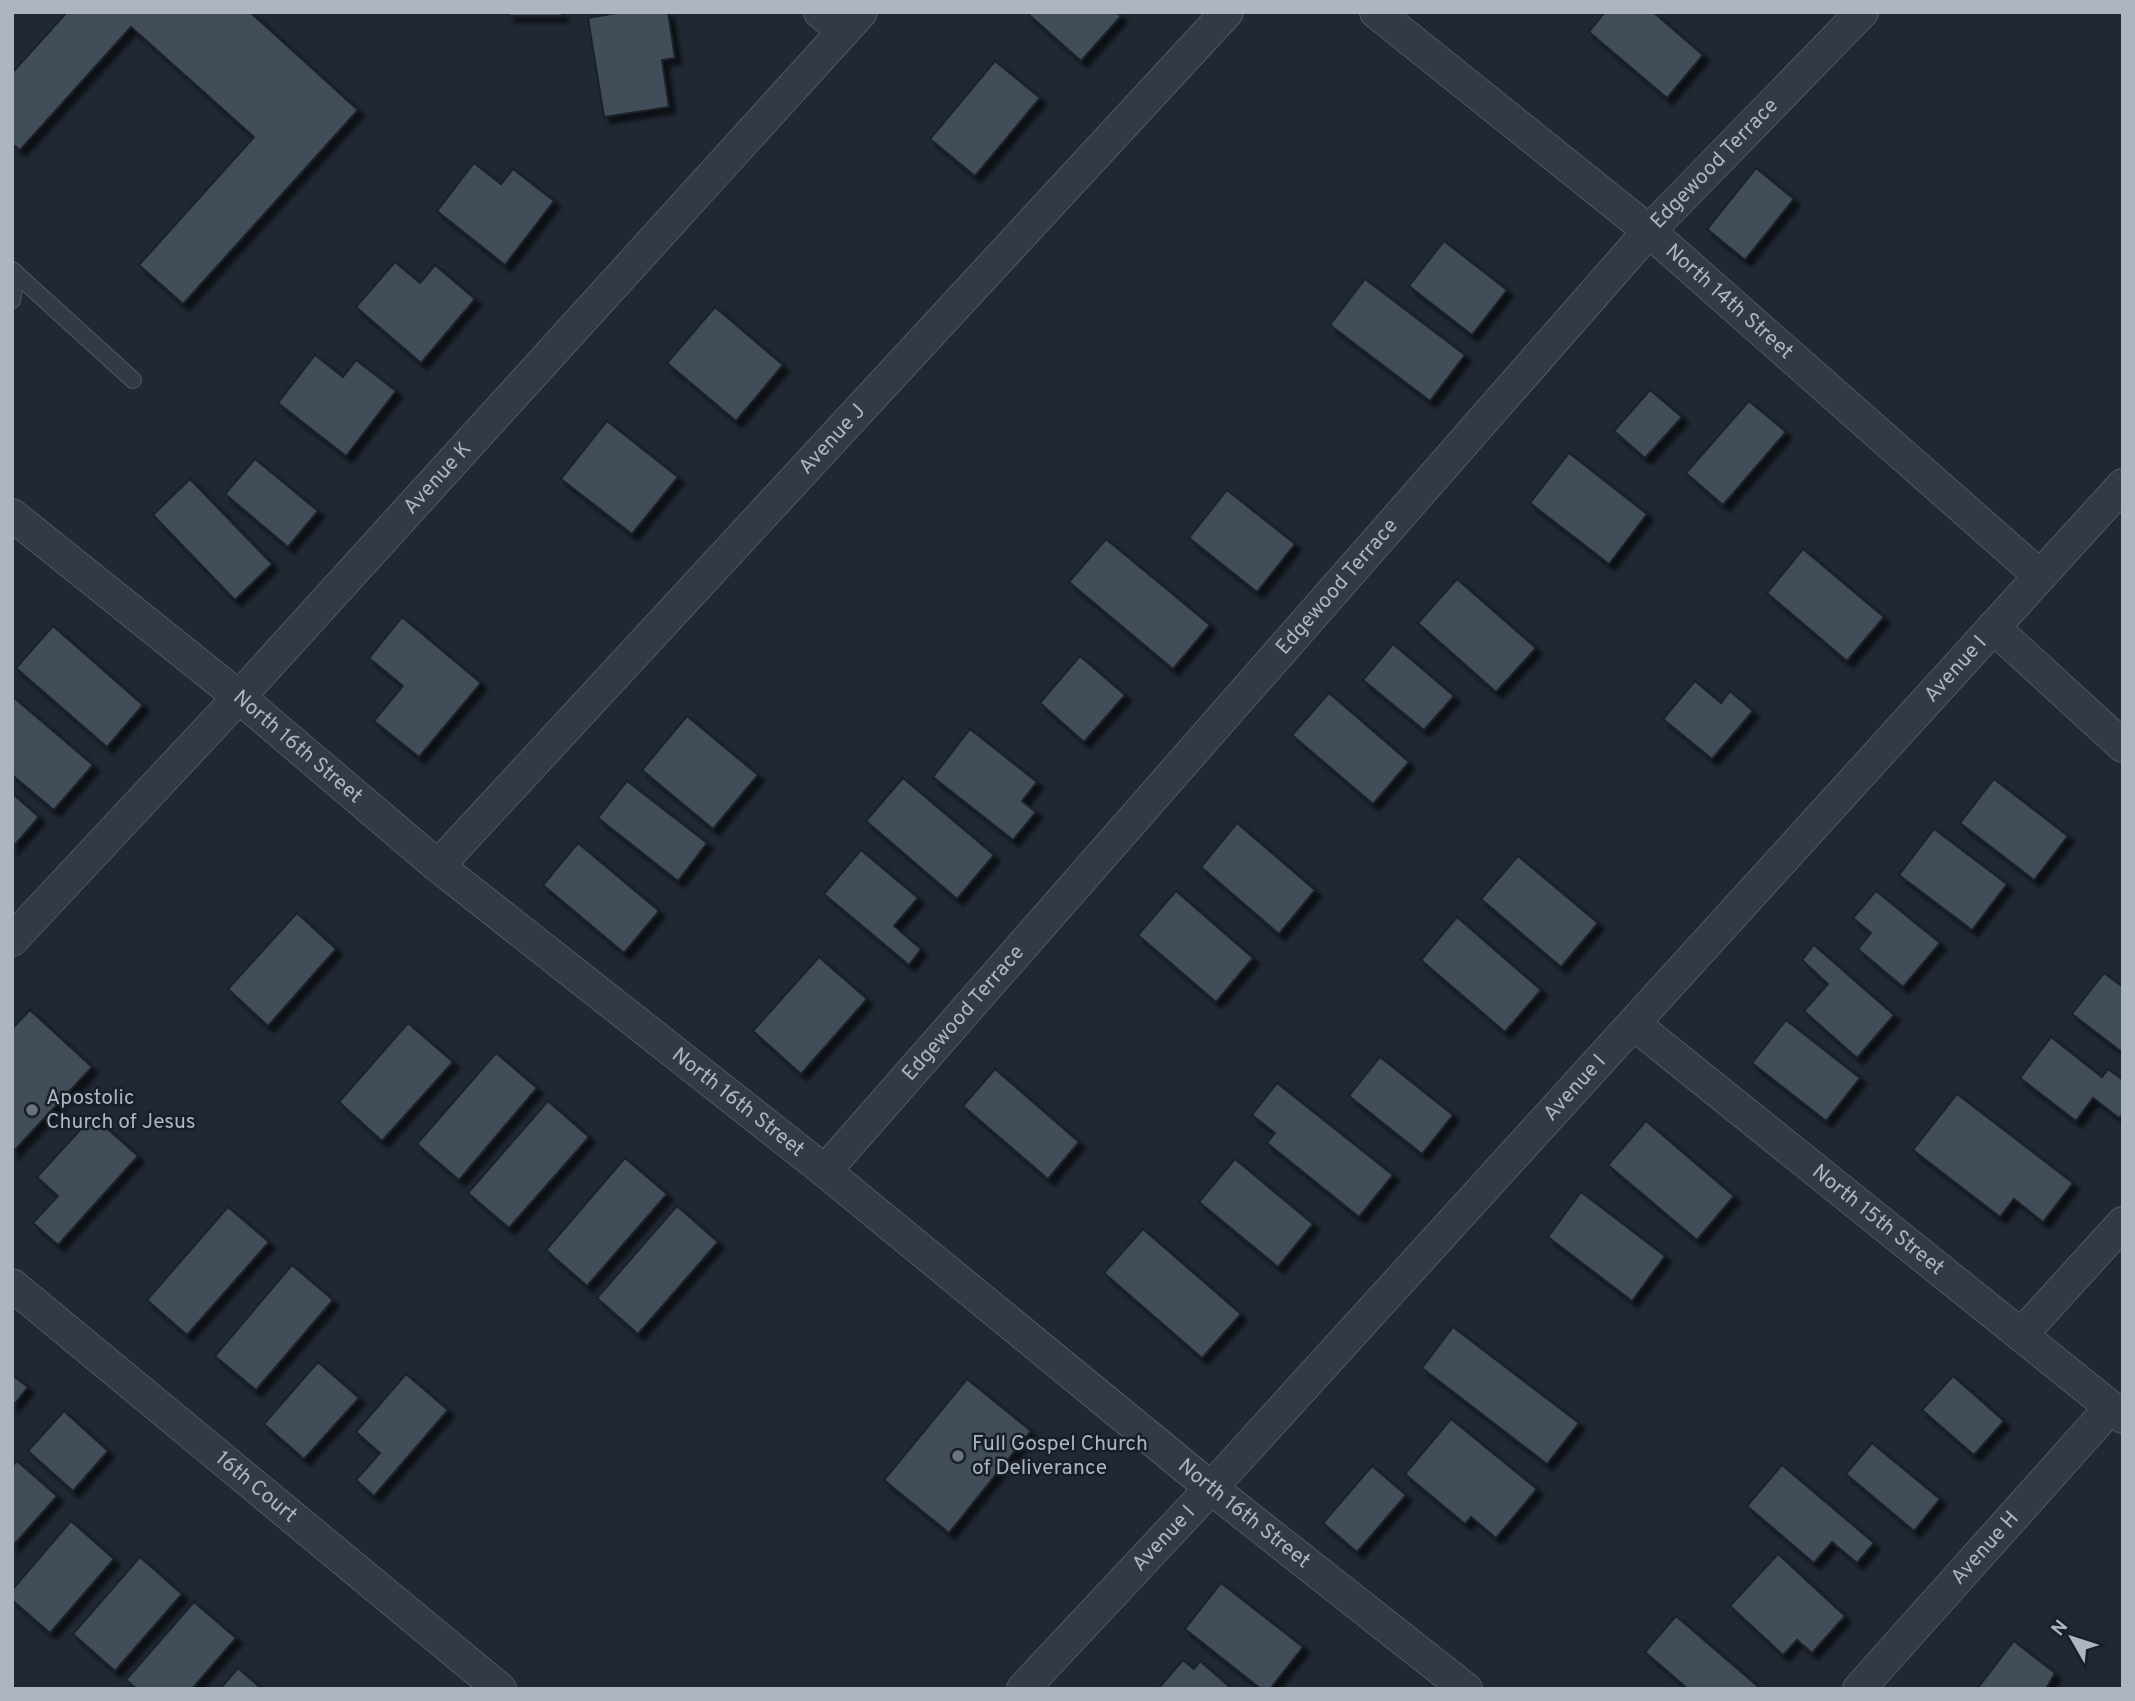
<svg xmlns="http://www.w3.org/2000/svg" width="2135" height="1701" font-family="Overpass,sans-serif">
  <defs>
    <filter id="shadow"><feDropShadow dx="6" dy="6" stdDeviation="2" flood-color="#0009"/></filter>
  </defs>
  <rect width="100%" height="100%" fill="#202833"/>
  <g fill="#434e5a" stroke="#1b212a" stroke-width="2" filter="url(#shadow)">
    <path d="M 67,12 L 250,12 L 358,110 L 183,304 L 139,265 L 254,137 L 131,27 L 20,150 L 12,144 L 12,73 Z"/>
    <rect x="509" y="12" width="53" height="4"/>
    <path d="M 622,12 L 668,12 L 675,58 L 662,60 L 669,107 L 604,117 L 588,18 Z"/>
    <path d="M 1026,12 L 1116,12 L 1121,16 L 1081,61 Z"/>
    <path d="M 1605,12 L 1653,12 L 1703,55 L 1667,98 L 1589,32 Z"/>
    <path d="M 995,61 L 1040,98 L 975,176 L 930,139 Z"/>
    <path d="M 474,163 L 501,184 L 513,169 L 554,201 L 505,265 L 437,211 Z"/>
    <path d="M 1756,168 L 1794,199 L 1745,260 L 1707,229 Z"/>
    <path d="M 1444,241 L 1507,290 L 1472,335 L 1409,286 Z"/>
    <path d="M 395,262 L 420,283 L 435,265 L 475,299 L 421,363 L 356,307 Z"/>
    <path d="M 1365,279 L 1465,355 L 1430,401 L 1330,325 Z"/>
    <path d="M 715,307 L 783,365 L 736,421 L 667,363 Z"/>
    <path d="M 315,355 L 343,377 L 356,360 L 396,391 L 346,456 L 278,403 Z"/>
    <path d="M 1650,390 L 1682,417 L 1645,458 L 1614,431 Z"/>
    <path d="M 1749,401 L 1786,432 L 1723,505 L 1686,473 Z"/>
    <path d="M 607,421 L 678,477 L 632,534 L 561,479 Z"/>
    <path d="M 1569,453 L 1647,514 L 1609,564 L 1530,503 Z"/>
    <path d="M 255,459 L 318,511 L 288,547 L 225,494 Z"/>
    <path d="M 190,479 L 272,564 L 235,600 L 153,515 Z"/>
    <path d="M 1227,490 L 1295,544 L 1257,592 L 1189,538 Z"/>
    <path d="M 1106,539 L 1210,625 L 1173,669 L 1069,582 Z"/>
    <path d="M 1803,549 L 1884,617 L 1847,661 L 1767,593 Z"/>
    <path d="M 1457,579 L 1536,648 L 1496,692 L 1418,623 Z"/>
    <path d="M 402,617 L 481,683 L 419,757 L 374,721 L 403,686 L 369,658 Z"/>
    <path d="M 53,626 L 143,705 L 107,747 L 16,668 Z"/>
    <path d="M 1393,644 L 1454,696 L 1424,730 L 1363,680 Z"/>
    <path d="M 1080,656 L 1125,695 L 1084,742 L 1040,703 Z"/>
    <path d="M 1695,681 L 1721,703 L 1730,691 L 1753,711 L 1712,759 L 1663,719 Z"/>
    <path d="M 1329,693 L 1409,762 L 1373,804 L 1292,735 Z"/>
    <path d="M 12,696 L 93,765 L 54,810 L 12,775 Z"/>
    <path d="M 687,716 L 758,775 L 713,829 L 642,770 Z"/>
    <path d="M 970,729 L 1037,782 L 1022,801 L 1036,812 L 1013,840 L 933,777 Z"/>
    <path d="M 903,778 L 994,855 L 957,899 L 866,821 Z"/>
    <path d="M 1994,779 L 2068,836 L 2034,880 L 1960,823 Z"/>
    <path d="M 627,781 L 707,843 L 678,881 L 598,818 Z"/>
    <path d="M 12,793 L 39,817 L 12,848 Z"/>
    <path d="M 1237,823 L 1315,890 L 1279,934 L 1201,867 Z"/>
    <path d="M 1934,829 L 2007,884 L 1972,930 L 1899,875 Z"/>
    <path d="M 578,843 L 659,911 L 624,953 L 543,885 Z"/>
    <path d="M 861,850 L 918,898 L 894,926 L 921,949 L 909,965 L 824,894 Z"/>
    <path d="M 1518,856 L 1598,923 L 1561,967 L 1481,899 Z"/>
    <path d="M 1176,891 L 1253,958 L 1216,1002 L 1138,935 Z"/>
    <path d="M 1876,891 L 1940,943 L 1903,987 L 1858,949 L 1871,933 L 1853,918 Z"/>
    <path d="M 297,913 L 336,949 L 268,1026 L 228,989 Z"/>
    <path d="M 1457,917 L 1541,990 L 1505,1032 L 1421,960 Z"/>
    <path d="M 1814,945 L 1894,1015 L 1857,1058 L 1804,1011 L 1828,984 L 1802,960 Z"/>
    <path d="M 819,957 L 867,999 L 801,1074 L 753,1031 Z"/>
    <path d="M 2104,973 L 2123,987 L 2123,1053 L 2072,1014 Z"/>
    <path d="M 30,1010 L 92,1067 L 12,1153 L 12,1029 Z"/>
    <path d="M 1786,1020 L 1860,1078 L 1826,1121 L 1752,1063 Z"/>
    <path d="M 408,1023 L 453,1062 L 382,1141 L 339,1102 Z"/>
    <path d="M 2051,1037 L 2102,1077 L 2108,1069 L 2123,1080 L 2123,1113 L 2119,1118 L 2093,1098 L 2076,1121 L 2020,1078 Z"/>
    <path d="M 496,1053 L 537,1088 L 459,1180 L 417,1144 Z"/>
    <path d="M 1380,1057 L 1453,1115 L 1422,1154 L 1349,1096 Z"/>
    <path d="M 995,1069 L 1079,1142 L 1048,1179 L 963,1106 Z"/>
    <path d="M 1277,1083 L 1393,1175 L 1359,1217 L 1267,1143 L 1275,1133 L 1252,1115 Z"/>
    <path d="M 1957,1094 L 2073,1183 L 2043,1222 L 2014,1199 L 2000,1217 L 1913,1150 Z"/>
    <path d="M 548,1101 L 589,1137 L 509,1228 L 468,1193 Z"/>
    <path d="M 93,1116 L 138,1156 L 58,1245 L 33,1223 L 58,1196 L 37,1177 Z"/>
    <path d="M 1646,1121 L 1734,1196 L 1697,1240 L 1608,1165 Z"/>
    <path d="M 625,1158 L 667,1194 L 587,1286 L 546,1250 Z"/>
    <path d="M 1235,1159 L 1313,1224 L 1278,1267 L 1199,1202 Z"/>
    <path d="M 1581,1192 L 1665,1256 L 1632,1301 L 1548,1237 Z"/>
    <path d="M 677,1206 L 718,1242 L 638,1334 L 597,1298 Z"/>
    <path d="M 228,1207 L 269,1242 L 187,1335 L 147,1300 Z"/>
    <path d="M 1143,1229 L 1241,1314 L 1202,1358 L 1104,1273 Z"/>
    <path d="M 292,1265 L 333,1300 L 256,1390 L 215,1356 Z"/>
    <path d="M 1453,1327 L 1579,1423 L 1547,1464 L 1422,1368 Z"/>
    <path d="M 318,1362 L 359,1398 L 304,1459 L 264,1424 Z"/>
    <path d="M 406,1374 L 448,1410 L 374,1496 L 356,1480 L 380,1453 L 356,1432 Z"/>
    <path d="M 12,1375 L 28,1387 L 12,1407 Z"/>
    <path d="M 1953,1376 L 2004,1421 L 1974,1455 L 1922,1410 Z"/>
    <path d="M 967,1379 L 1031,1431 L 949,1533 L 884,1480 Z"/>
    <path d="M 64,1411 L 108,1451 L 73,1491 L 28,1451 Z"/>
    <path d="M 1451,1419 L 1537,1489 L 1496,1538 L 1471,1517 L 1465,1524 L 1405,1474 Z"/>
    <path d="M 1872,1443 L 1940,1499 L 1914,1531 L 1846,1474 Z"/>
    <path d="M 17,1461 L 57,1496 L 12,1547 L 12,1466 Z"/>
    <path d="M 1782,1465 L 1874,1543 L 1857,1563 L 1832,1542 L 1814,1563 L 1747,1506 Z"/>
    <path d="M 1372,1466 L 1406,1495 L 1357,1552 L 1323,1523 Z"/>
    <path d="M 71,1521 L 114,1559 L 50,1633 L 12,1600 L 12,1590 Z"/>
    <path d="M 1778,1554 L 1845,1616 L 1812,1653 L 1797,1640 L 1783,1655 L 1730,1606 Z"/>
    <path d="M 140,1557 L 182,1594 L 115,1671 L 73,1634 Z"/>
    <path d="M 1221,1583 L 1303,1647 L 1270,1689 L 1261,1689 L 1185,1629 Z"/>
    <path d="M 194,1602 L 236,1638 L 192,1689 L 137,1689 L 126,1680 Z"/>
    <path d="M 1676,1616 L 1761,1689 L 1688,1689 L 1645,1652 Z"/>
    <path d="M 2014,1641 L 2055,1673 L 2046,1689 L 1977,1689 Z"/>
    <path d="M 1183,1660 L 1194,1669 L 1200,1661 L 1232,1689 L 1158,1689 Z"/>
    <path d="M 238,1668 L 262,1689 L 220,1689 Z"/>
  </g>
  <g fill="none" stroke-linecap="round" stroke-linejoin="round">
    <g stroke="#515862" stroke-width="18">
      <g id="service">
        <path d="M 12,270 L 133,380"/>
        <path d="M 12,274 L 16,273 L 12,300"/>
      </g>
    </g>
    <g stroke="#515862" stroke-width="34">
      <g id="minor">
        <path d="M 820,12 L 843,31"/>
        <path id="s1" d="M 1376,12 L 1649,231 L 2040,576"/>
        <path id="s2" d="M 12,515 L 239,697 L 438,866 L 825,1171 L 1211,1488 L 1466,1689"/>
        <path d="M 1993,627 L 2123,746"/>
        <path id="s3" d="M 438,866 L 1227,12"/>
        <path id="s4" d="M 12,940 L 239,697 L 861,12"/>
        <path id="s5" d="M 1634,1024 L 2123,1417"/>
        <path id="s6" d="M 825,1171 L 1649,231 L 1862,12"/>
        <path id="s7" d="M 12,1285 L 500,1689"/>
        <path d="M 2021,1335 L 2123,1223"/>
        <path id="s8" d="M 1023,1689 L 1211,1488 L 2123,485"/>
        <path id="s9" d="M 1859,1689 L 2111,1407"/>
      </g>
    </g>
    <use href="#service" stroke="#333a44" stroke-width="16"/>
    <use href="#minor" stroke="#333a44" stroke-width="32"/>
  </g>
  <g fill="#6b7280" stroke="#191f28" stroke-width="2.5">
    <circle cx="32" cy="1110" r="7"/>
    <circle cx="958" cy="1456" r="7"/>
  </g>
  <g text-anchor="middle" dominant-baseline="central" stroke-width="5" stroke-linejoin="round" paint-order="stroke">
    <g font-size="21" fill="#adb5c1" stroke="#191f28">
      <text stroke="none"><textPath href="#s6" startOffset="1344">Edgewood Terrace</textPath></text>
      <text stroke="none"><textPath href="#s1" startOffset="457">North 14th Street</textPath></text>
      <text stroke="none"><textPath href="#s3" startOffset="581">Avenue J</textPath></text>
      <text stroke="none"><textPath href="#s4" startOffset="628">Avenue K</textPath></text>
      <text stroke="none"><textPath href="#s6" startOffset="777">Edgewood Terrace</textPath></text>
      <text stroke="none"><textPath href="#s8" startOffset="1382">Avenue I</textPath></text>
      <text stroke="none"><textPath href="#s2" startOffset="368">North 16th Street</textPath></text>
      <text stroke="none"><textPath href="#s6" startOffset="210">Edgewood Terrace</textPath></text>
      <text stroke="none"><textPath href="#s8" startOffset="816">Avenue I</textPath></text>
      <text stroke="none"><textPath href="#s2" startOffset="934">North 16th Street</textPath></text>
      <text stroke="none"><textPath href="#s5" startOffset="313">North 15th Street</textPath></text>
      <text stroke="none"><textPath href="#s7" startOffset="317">16th Court</textPath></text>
      <text stroke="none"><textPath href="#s2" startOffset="1586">North 16th Street</textPath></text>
      <text stroke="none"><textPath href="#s8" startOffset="206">Avenue I</textPath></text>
      <text stroke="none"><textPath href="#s9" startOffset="189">Avenue H</textPath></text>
    </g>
    <g font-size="21" fill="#adb5c1" stroke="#191f28" text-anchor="start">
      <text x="46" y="1098">Apostolic<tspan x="46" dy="24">Church of Jesus</tspan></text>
      <text x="972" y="1444">Full Gospel Church<tspan x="972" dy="24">of Deliverance</tspan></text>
    </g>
  </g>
  <rect width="2135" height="1701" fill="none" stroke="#adb5c1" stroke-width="28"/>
  <g transform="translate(2072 1638) rotate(309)" stroke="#191f28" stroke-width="5" paint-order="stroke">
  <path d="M0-5L12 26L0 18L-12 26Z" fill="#adb5c1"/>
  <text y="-10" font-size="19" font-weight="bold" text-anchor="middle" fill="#adb5c1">N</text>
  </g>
</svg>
